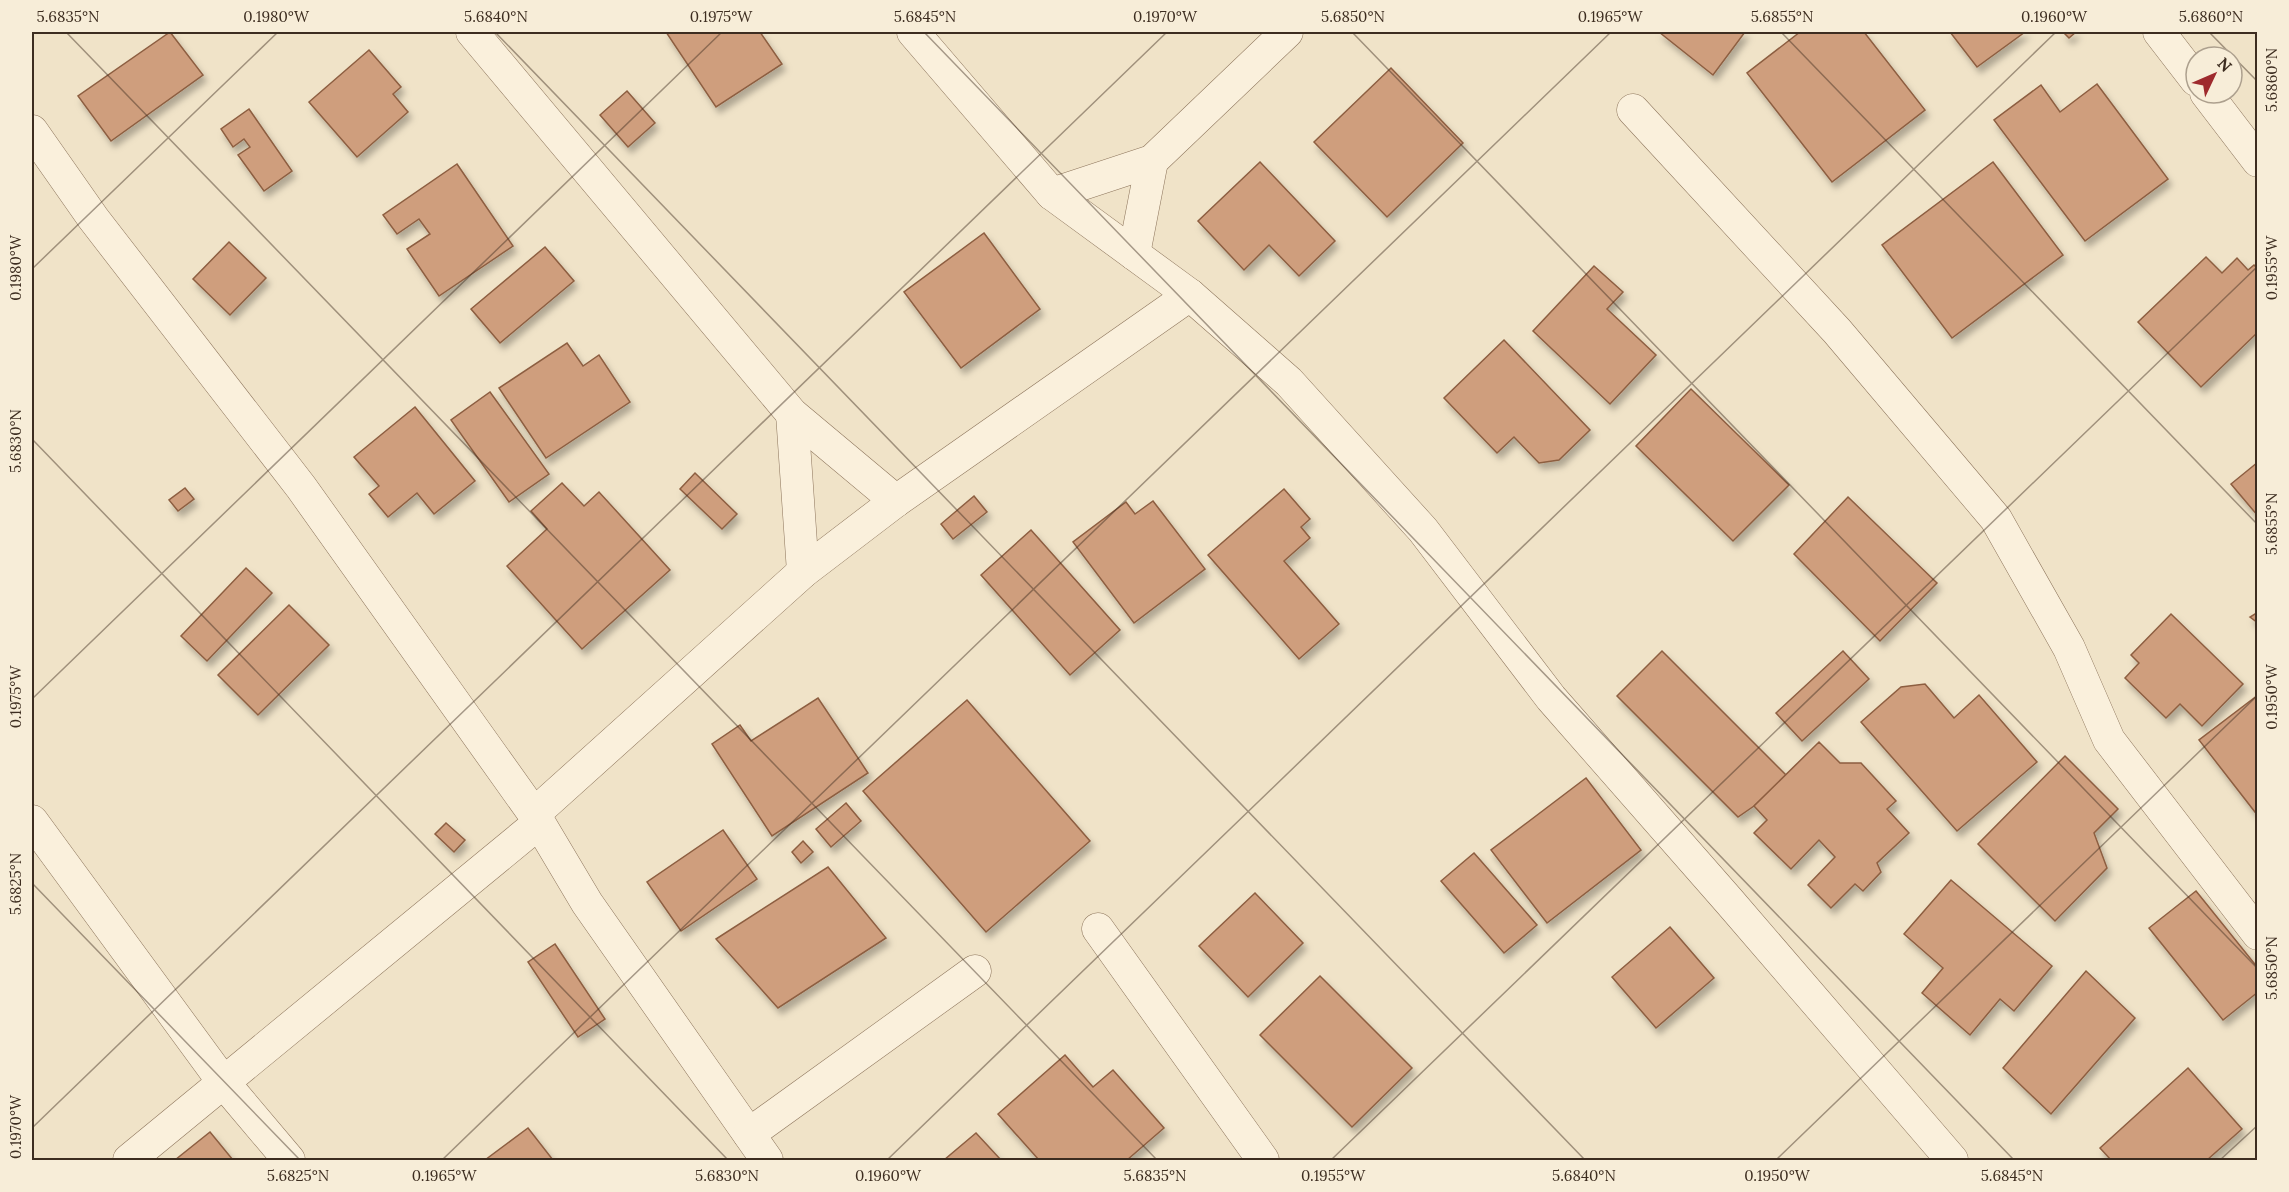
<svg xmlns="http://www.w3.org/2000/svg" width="2289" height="1192" font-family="Lora,serif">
  <defs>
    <filter id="shadow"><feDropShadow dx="3.5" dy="6" stdDeviation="3" flood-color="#0004"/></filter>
  </defs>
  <rect width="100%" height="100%" fill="#f0e3c8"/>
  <g fill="#cf9e7d" stroke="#8d5e41" stroke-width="1.5" filter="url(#shadow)">
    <path d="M 170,32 L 203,75 L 111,141 L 78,96 Z"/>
    <path d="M 666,32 L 760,32 L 782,64 L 716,107 Z"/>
    <path d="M 1659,32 L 1745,32 L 1713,75 Z"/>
    <path d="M 1800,32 L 1864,32 L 1925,110 L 1832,182 L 1747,73 Z"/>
    <path d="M 1950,32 L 2025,32 L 1977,67 Z"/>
    <path d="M 2063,32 L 2076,32 L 2069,38 Z"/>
    <path d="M 369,50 L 401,87 L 393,94 L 408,112 L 357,157 L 309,102 Z"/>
    <path d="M 1391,68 L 1463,143 L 1387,217 L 1314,142 Z"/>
    <path d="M 2097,84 L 2168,179 L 2085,241 L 1994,120 L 2041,85 L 2060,112 Z"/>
    <path d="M 627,91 L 655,123 L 628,147 L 600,115 Z"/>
    <path d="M 249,109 L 292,171 L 264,191 L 238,155 L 250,147 L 244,139 L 233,147 L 221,129 Z"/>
    <path d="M 1260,162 L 1335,241 L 1299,276 L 1269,245 L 1244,270 L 1198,221 Z"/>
    <path d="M 1993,162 L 2063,255 L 1952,338 L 1882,245 Z"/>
    <path d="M 457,164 L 513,246 L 439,296 L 407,249 L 430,234 L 419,219 L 397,234 L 383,215 Z"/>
    <path d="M 984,233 L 1040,309 L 961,368 L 904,292 Z"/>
    <path d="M 229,242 L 266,278 L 230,315 L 193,279 Z"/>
    <path d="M 545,247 L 574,281 L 500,343 L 471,309 Z"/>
    <path d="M 2206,257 L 2222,273 L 2237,258 L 2248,270 L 2254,265 L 2258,269 L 2258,332 L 2201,387 L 2138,322 Z"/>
    <path d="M 1594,266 L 1623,292 L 1607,309 L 1656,355 L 1610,404 L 1533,331 Z"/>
    <path d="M 1504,340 L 1590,430 L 1559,460 L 1539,463 L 1514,437 L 1497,453 L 1444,398 Z"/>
    <path d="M 567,343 L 583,366 L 599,355 L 630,402 L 546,458 L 499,388 Z"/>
    <path d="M 1691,389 L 1789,485 L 1733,541 L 1636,446 Z"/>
    <path d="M 490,392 L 549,474 L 509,502 L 451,420 Z"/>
    <path d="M 415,407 L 475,481 L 434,514 L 417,493 L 388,517 L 369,494 L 379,486 L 354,457 Z"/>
    <path d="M 2258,462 L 2258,516 L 2231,484 Z"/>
    <path d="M 695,473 L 737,514 L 722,529 L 680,489 Z"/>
    <path d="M 562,483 L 584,506 L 599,492 L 670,570 L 582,649 L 507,566 L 547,529 L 531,511 Z"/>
    <path d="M 185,488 L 194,499 L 178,511 L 169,500 Z"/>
    <path d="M 1284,489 L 1310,519 L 1301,527 L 1310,538 L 1284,561 L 1339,624 L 1299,659 L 1208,555 Z"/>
    <path d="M 974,496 L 987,512 L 953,539 L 941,524 Z"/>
    <path d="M 1848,497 L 1937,583 L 1880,641 L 1794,554 Z"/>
    <path d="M 1153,501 L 1205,569 L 1134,623 L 1073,542 L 1126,502 L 1135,514 Z"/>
    <path d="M 1031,530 L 1120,630 L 1070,675 L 981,575 Z"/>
    <path d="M 246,568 L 272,593 L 207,661 L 181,636 Z"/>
    <path d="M 289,605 L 329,645 L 258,715 L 218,675 Z"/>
    <path d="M 2258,612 L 2258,623 L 2250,617 Z"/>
    <path d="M 2171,614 L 2243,684 L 2202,726 L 2180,704 L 2166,718 L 2125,678 L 2139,663 L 2131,655 Z"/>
    <path d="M 1662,651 L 1786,775 L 1754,806 L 1738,817 L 1617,696 Z"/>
    <path d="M 1843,651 L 1869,679 L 1802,741 L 1776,713 Z"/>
    <path d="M 1925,684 L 1954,718 L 1979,695 L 2037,762 L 1957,831 L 1861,722 L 1901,687 Z"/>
    <path d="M 2258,695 L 2258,809 L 2255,812 L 2199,740 Z"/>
    <path d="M 818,698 L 868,773 L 772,836 L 712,744 L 740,725 L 751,741 Z"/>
    <path d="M 967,700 L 1090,841 L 986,932 L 863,791 Z"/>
    <path d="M 1819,742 L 1840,763 L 1861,763 L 1896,801 L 1887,809 L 1909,833 L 1877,863 L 1881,872 L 1863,891 L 1855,884 L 1831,908 L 1808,885 L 1835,857 L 1819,840 L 1791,869 L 1754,833 L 1767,820 L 1754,806 Z"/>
    <path d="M 2065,756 L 2118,809 L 2094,833 L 2107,868 L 2055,921 L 1978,844 Z"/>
    <path d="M 1586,778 L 1641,850 L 1547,923 L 1491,850 Z"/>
    <path d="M 846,803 L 861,821 L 831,847 L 816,829 Z"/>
    <path d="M 446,823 L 465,840 L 454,852 L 435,834 Z"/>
    <path d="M 723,830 L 757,879 L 681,931 L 647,882 Z"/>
    <path d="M 803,841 L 813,852 L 801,863 L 792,852 Z"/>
    <path d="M 1474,853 L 1537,925 L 1504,953 L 1441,881 Z"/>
    <path d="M 828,867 L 886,938 L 778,1008 L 716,939 Z"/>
    <path d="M 1951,880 L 2052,966 L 2014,1011 L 2000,999 L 1970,1035 L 1922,993 L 1943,968 L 1904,934 Z"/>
    <path d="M 2196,891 L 2258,968 L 2258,992 L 2223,1020 L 2149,928 Z"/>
    <path d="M 1255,893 L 1303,943 L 1248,997 L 1199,946 Z"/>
    <path d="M 1670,927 L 1714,978 L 1656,1028 L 1612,977 Z"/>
    <path d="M 555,944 L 605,1019 L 578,1037 L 528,962 Z"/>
    <path d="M 2086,971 L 2135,1018 L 2051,1114 L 2003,1068 Z"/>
    <path d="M 1320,976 L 1412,1068 L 1352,1127 L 1260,1035 Z"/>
    <path d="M 1065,1055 L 1093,1087 L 1113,1070 L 1164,1128 L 1127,1160 L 1039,1160 L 998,1114 Z"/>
    <path d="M 2188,1068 L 2242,1129 L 2207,1160 L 2111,1160 L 2100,1148 Z"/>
    <path d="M 528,1128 L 553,1160 L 485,1160 Z"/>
    <path d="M 210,1132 L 233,1160 L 175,1160 Z"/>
    <path d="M 976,1133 L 1001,1160 L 944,1160 Z"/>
  </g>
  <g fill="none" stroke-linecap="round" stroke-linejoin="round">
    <g stroke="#8d755c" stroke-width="33">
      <g id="minor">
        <path d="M 472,32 L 792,414 L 896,501"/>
        <path d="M 913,32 L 1052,194 L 1190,295 L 1289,382 L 1423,530 L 1551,698 L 1729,901 L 1952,1160"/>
        <path d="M 2159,32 L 2196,80"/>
        <path d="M 2206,93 L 2258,161"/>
        <path d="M 1633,110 L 1837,331 L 1996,519 L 2069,648 L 2109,740 L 2258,934"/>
        <path d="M 32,131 L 93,218 L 301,487 L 534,814 L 587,903 L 767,1160"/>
        <path d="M 1052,194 L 1152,161 L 1287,32"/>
        <path d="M 1134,254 L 1152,161"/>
        <path d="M 792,414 L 803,572"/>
        <path d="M 534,814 L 803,572 L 896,501 L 1190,295"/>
        <path d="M 32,821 L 224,1083 L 289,1160"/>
        <path d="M 1098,929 L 1263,1160"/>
        <path d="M 749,1134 L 975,971"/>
        <path d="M 129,1160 L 539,823"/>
      </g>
    </g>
    <use href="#minor" stroke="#faf0dc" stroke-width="32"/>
  </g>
  <path fill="none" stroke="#3d2d20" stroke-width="1.5" stroke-opacity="0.45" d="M 66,32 L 1157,1160M 495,32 L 1585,1160M 924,32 L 2014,1160M 1352,32 L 2258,969M 1781,32 L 2258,525M 2209,32 L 2258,82M 32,269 L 278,32M 32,439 L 728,1160M 32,699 L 722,32M 32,883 L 300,1160M 32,1128 L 1167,32M 442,1160 L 1611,32M 887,1160 L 2056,32M 1331,1160 L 2258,266M 1776,1160 L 2258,695M 2220,1160 L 2258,1125"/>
  <rect width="2289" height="1192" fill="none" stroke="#f7edd8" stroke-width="66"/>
  <g transform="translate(2214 75) rotate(46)"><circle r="28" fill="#f7edd8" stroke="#ada08e" stroke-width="1.5"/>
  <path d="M0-4.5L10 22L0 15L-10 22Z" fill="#9e2a2d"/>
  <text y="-9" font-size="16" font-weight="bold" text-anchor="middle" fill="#3d2d20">N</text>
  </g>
  <rect x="33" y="33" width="2223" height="1126" fill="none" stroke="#3d2d20" stroke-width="2"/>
  <g font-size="15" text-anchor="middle" fill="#3d2d20">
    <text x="68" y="22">5.6835°N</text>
    <text x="276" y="22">0.1980°W</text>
    <text x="496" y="22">5.6840°N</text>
    <text x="721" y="22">0.1975°W</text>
    <text x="925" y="22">5.6845°N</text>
    <text x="1165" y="22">0.1970°W</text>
    <text x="1353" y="22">5.6850°N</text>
    <text x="1610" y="22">0.1965°W</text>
    <text x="1782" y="22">5.6855°N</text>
    <text x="2054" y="22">0.1960°W</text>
    <text x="2211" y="22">5.6860°N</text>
    <text transform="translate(2272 80) rotate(-90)" y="5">5.6860°N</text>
    <text transform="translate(2272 268) rotate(-90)" y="5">0.1955°W</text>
    <text transform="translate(16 268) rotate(-90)" y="5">0.1980°W</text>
    <text transform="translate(16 441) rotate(-90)" y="5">5.6830°N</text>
    <text transform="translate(2272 524) rotate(-90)" y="5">5.6855°N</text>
    <text transform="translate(2272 697) rotate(-90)" y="5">0.1950°W</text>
    <text transform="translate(16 697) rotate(-90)" y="5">0.1975°W</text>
    <text transform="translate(16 884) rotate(-90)" y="5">5.6825°N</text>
    <text transform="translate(2272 968) rotate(-90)" y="5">5.6850°N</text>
    <text transform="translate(16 1127) rotate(-90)" y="5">0.1970°W</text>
    <text x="298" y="1181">5.6825°N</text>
    <text x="444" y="1181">0.1965°W</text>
    <text x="727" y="1181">5.6830°N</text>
    <text x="888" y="1181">0.1960°W</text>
    <text x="1155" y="1181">5.6835°N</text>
    <text x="1333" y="1181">0.1955°W</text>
    <text x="1584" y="1181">5.6840°N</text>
    <text x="1777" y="1181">0.1950°W</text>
    <text x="2012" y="1181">5.6845°N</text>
  </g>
</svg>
